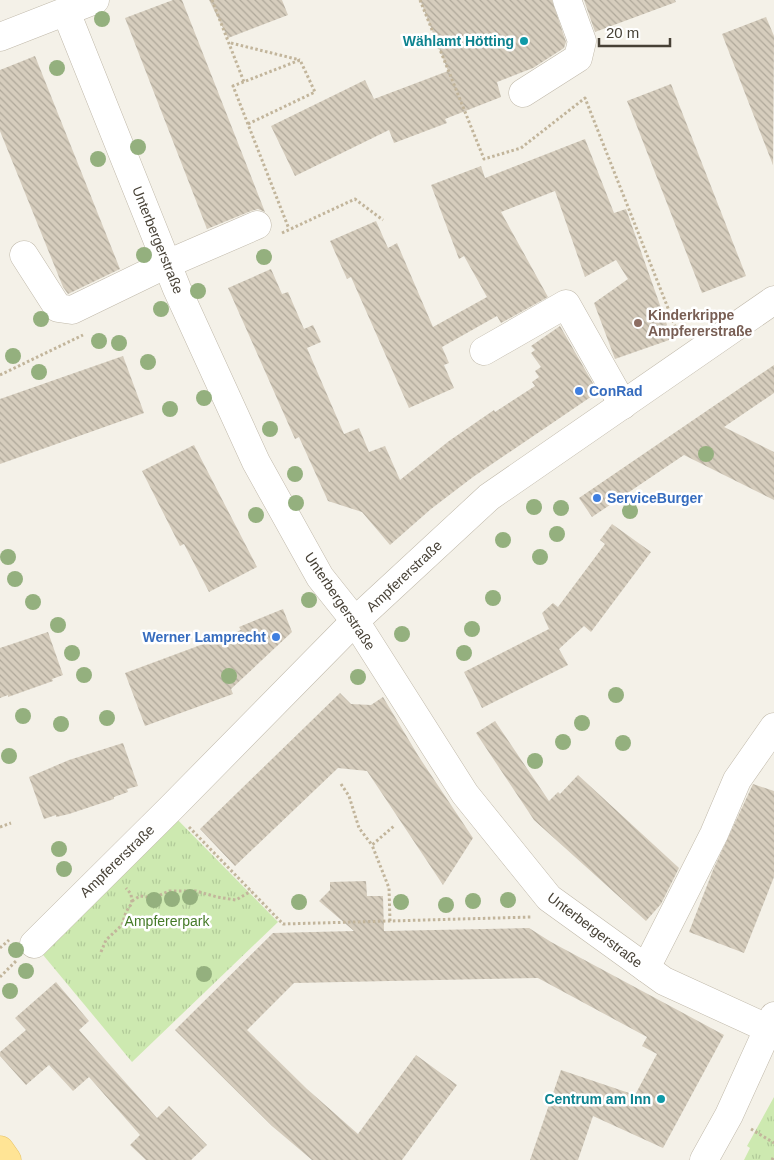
<svg xmlns="http://www.w3.org/2000/svg" width="774" height="1160" font-family="Arial,sans-serif">
  <defs>
    <pattern id="park-tufts" width="24" height="20" patternUnits="userSpaceOnUse" patternTransform="scale(1.25)"><rect width="24" height="20" fill="#cde9b0"/><path d="M3 7l-1-3M5 7V3M7 7l1-3M15 17l-1-3M17 17v-4M19 17l1-3" fill="none" stroke="#b1c998"/></pattern>
    <pattern id="building-back-hatch" width="6" height="6" patternUnits="userSpaceOnUse" patternTransform="scale(1.25)"><rect width="6" height="6" fill="#d6cdbd"/><path d="M-1 5l2 2M0 0l6 6M5-1l2 2" fill="none" stroke="#afa89a"/></pattern>
  </defs>
  <rect width="100%" height="100%" fill="#f4f1e8"/>
  <g fill="url(#park-tufts)">
    <path d="M 169,811 L 278,922 L 132,1062 L 34,944 Z"/>
    <path d="M 774,1097 L 774,1160 L 744,1160 L 750,1148 L 747,1146 Z"/>
  </g>
  <g fill="url(#building-back-hatch)">
    <path d="M 173,0 L 182,0 L 265,212 L 258,209 L 251,211 L 207,229 L 125,18 Z"/>
    <path d="M 209,0 L 282,0 L 288,15 L 228,38 Z"/>
    <path d="M 420,0 L 552,0 L 566,42 L 564,48 L 533,68 L 497,82 L 501,97 L 445,119 L 447,123 L 394,143 L 389,130 L 295,176 L 271,126 L 365,80 L 374,99 L 448,71 Z"/>
    <path d="M 584,0 L 675,0 L 676,2 L 595,32 Z"/>
    <path d="M 766,17 L 774,36 L 773,165 L 722,34 Z"/>
    <path d="M 35,56 L 120,269 L 68,294 L 63,287 L 0,131 L 0,70 Z"/>
    <path d="M 671,84 L 746,276 L 702,293 L 627,101 Z"/>
    <path d="M 585,139 L 614,213 L 626,209 L 672,339 L 615,359 L 594,303 L 628,279 L 616,260 L 585,277 L 555,191 L 501,212 L 548,297 L 501,323 L 497,316 L 442,347 L 449,363 L 444,365 L 454,388 L 409,408 L 351,277 L 347,279 L 330,241 L 376,221 L 388,248 L 397,243 L 433,327 L 487,297 L 464,256 L 459,259 L 431,185 L 481,166 L 485,178 Z"/>
    <path d="M 271,269 L 282,294 L 288,292 L 304,329 L 313,325 L 321,342 L 307,348 L 344,434 L 359,428 L 369,452 L 385,446 L 400,480 L 449,441 L 494,410 L 495,412 L 535,386 L 532,382 L 539,377 L 535,371 L 541,367 L 531,353 L 535,350 L 531,346 L 560,326 L 598,392 L 473,477 L 431,509 L 390,545 L 362,512 L 328,501 L 299,437 L 295,439 L 228,288 Z"/>
    <path d="M 123,356 L 144,413 L 0,464 L 0,399 Z"/>
    <path d="M 774,365 L 774,393 L 724,427 L 774,452 L 774,500 L 684,455 L 592,517 L 579,498 Z"/>
    <path d="M 194,445 L 257,567 L 209,592 L 184,544 L 180,546 L 142,471 Z"/>
    <path d="M 612,524 L 651,552 L 591,632 L 584,626 L 559,649 L 568,665 L 482,708 L 464,672 L 549,629 L 542,613 L 553,603 L 558,607 L 605,544 L 600,540 Z"/>
    <path d="M 283,609 L 292,632 L 231,689 L 233,694 L 145,726 L 125,673 L 241,630 L 239,627 Z"/>
    <path d="M 48,632 L 63,675 L 52,679 L 53,681 L 8,697 L 8,695 L 0,698 L 0,648 Z"/>
    <path d="M 340,693 L 351,704 L 371,705 L 383,697 L 419,757 L 473,838 L 443,885 L 367,771 L 338,768 L 235,866 L 200,829 Z"/>
    <path d="M 495,721 L 549,801 L 558,792 L 560,794 L 578,775 L 679,868 L 661,904 L 646,921 L 534,820 L 476,733 Z"/>
    <path d="M 123,743 L 138,786 L 127,789 L 128,792 L 114,797 L 114,799 L 69,814 L 56,817 L 56,815 L 44,819 L 29,777 L 69,760 Z"/>
    <path d="M 753,784 L 774,791 L 774,877 L 744,953 L 689,932 L 713,870 Z"/>
    <path d="M 366,881 L 367,896 L 383,896 L 384,931 L 529,928 L 551,942 L 724,1035 L 663,1148 L 593,1116 L 578,1160 L 530,1160 L 561,1070 L 635,1095 L 657,1054 L 642,1046 L 647,1037 L 538,978 L 294,983 L 247,1030 L 307,1089 L 358,1134 L 416,1055 L 457,1085 L 402,1160 L 312,1160 L 272,1126 L 175,1030 L 273,933 L 354,931 L 319,901 L 330,890 L 330,882 Z"/>
    <path d="M 56,982 L 89,1021 L 79,1030 L 157,1118 L 169,1106 L 207,1145 L 191,1160 L 146,1160 L 130,1145 L 140,1135 L 89,1077 L 73,1091 L 49,1065 L 26,1085 L 0,1056 L 0,1052 L 26,1030 L 15,1018 Z"/>
  </g>
  <g fill="none" stroke-linecap="round" stroke-linejoin="round">
    <g stroke="#c0b9aa" stroke-width="29">
      <g id="minor">
        <path d="M 66,12 L 177,289 L 256,462 L 320,577 L 355,621 L 465,794 L 549,898 L 664,981 L 769,1029"/>
        <path d="M 0,37 L 95,0"/>
        <path d="M 523,93 L 578,58 L 582,41 L 567,0"/>
        <path d="M 24,255 L 58,308 L 72,310 L 167,264 L 257,225"/>
        <path d="M 484,351 L 566,304 L 623,405"/>
        <path d="M 34,944 L 171,808 L 355,621 L 489,497 L 774,300"/>
        <path d="M 646,968 L 714,834 L 737,780 L 774,727"/>
        <path d="M 704,1160 L 729,1115 L 774,1016"/>
      </g>
    </g>
    <g stroke="#e6c364" stroke-width="29">
      <path id="major" d="M 0,1150 L 7,1160"/>
    </g>
    <g stroke="#c2b59b" stroke-width="3" stroke-dasharray="2.5 2.5" stroke-linecap="butt">
      <path d="M 212,0 L 244,82"/>
      <path d="M 420,0 L 484,159 L 521,148 L 585,98 L 679,336"/>
      <path d="M 231,43 L 300,60"/>
      <path d="M 248,124 L 315,92 L 300,60 L 233,86 L 289,229"/>
      <path d="M 282,233 L 355,199 L 383,220"/>
      <path d="M 0,375 L 83,335"/>
      <path d="M 341,784 L 349,796 L 359,828 L 372,845"/>
      <path d="M 0,827 L 11,823"/>
      <path d="M 189,827 L 283,924 L 532,917"/>
      <path d="M 132,901 L 140,896 L 153,898 L 169,891 L 196,891 L 217,897 L 236,900 L 251,891"/>
      <path d="M 390,921 L 389,888 L 372,845 L 394,826"/>
      <path d="M 0,948 L 9,940"/>
      <path d="M 101,952 L 106,940 L 122,925 L 126,912 L 132,903 L 131,894 L 126,888"/>
      <path d="M 0,977 L 16,961"/>
      <path d="M 751,1129 L 774,1143"/>
      <path d="M 772,1160 L 774,1156"/>
    </g>
    <use href="#minor" stroke="#fff" stroke-width="28"/>
    <use href="#major" stroke="#ffe495" stroke-width="28"/>
  </g>
  <g fill="#94b07e">
    <circle cx="102" cy="19" r="8"/>
    <circle cx="57" cy="68" r="8"/>
    <circle cx="138" cy="147" r="8"/>
    <circle cx="98" cy="159" r="8"/>
    <circle cx="144" cy="255" r="8"/>
    <circle cx="264" cy="257" r="8"/>
    <circle cx="198" cy="291" r="8"/>
    <circle cx="161" cy="309" r="8"/>
    <circle cx="41" cy="319" r="8"/>
    <circle cx="99" cy="341" r="8"/>
    <circle cx="119" cy="343" r="8"/>
    <circle cx="13" cy="356" r="8"/>
    <circle cx="148" cy="362" r="8"/>
    <circle cx="39" cy="372" r="8"/>
    <circle cx="204" cy="398" r="8"/>
    <circle cx="170" cy="409" r="8"/>
    <circle cx="270" cy="429" r="8"/>
    <circle cx="706" cy="454" r="8"/>
    <circle cx="295" cy="474" r="8"/>
    <circle cx="296" cy="503" r="8"/>
    <circle cx="534" cy="507" r="8"/>
    <circle cx="561" cy="508" r="8"/>
    <circle cx="630" cy="511" r="8"/>
    <circle cx="256" cy="515" r="8"/>
    <circle cx="557" cy="534" r="8"/>
    <circle cx="503" cy="540" r="8"/>
    <circle cx="8" cy="557" r="8"/>
    <circle cx="540" cy="557" r="8"/>
    <circle cx="15" cy="579" r="8"/>
    <circle cx="493" cy="598" r="8"/>
    <circle cx="309" cy="600" r="8"/>
    <circle cx="33" cy="602" r="8"/>
    <circle cx="58" cy="625" r="8"/>
    <circle cx="472" cy="629" r="8"/>
    <circle cx="402" cy="634" r="8"/>
    <circle cx="72" cy="653" r="8"/>
    <circle cx="464" cy="653" r="8"/>
    <circle cx="84" cy="675" r="8"/>
    <circle cx="229" cy="676" r="8"/>
    <circle cx="358" cy="677" r="8"/>
    <circle cx="616" cy="695" r="8"/>
    <circle cx="23" cy="716" r="8"/>
    <circle cx="107" cy="718" r="8"/>
    <circle cx="582" cy="723" r="8"/>
    <circle cx="61" cy="724" r="8"/>
    <circle cx="563" cy="742" r="8"/>
    <circle cx="623" cy="743" r="8"/>
    <circle cx="9" cy="756" r="8"/>
    <circle cx="535" cy="761" r="8"/>
    <circle cx="59" cy="849" r="8"/>
    <circle cx="64" cy="869" r="8"/>
    <circle cx="190" cy="897" r="8"/>
    <circle cx="172" cy="899" r="8"/>
    <circle cx="154" cy="900" r="8"/>
    <circle cx="508" cy="900" r="8"/>
    <circle cx="473" cy="901" r="8"/>
    <circle cx="299" cy="902" r="8"/>
    <circle cx="401" cy="902" r="8"/>
    <circle cx="446" cy="905" r="8"/>
    <circle cx="16" cy="950" r="8"/>
    <circle cx="26" cy="971" r="8"/>
    <circle cx="204" cy="974" r="8"/>
    <circle cx="10" cy="991" r="8"/>
  </g>
  <g fill="#0f9aa8" stroke="#fff" stroke-width="2">
    <circle cx="524" cy="41" r="5"/>
    <circle cx="661" cy="1099" r="5"/>
  </g>
  <circle fill="#8d6e63" stroke="#fff" stroke-width="2" cx="638" cy="323" r="5"/>
  <g fill="#3f7fe0" stroke="#fff" stroke-width="2">
    <circle cx="579" cy="391" r="5"/>
    <circle cx="597" cy="498" r="5"/>
    <circle cx="276" cy="637" r="5"/>
  </g>
  <g text-anchor="middle" dominant-baseline="central" stroke-width="5" stroke-linejoin="round" paint-order="stroke">
    <g font-size="14" font-weight="bold" fill="#0d838f" stroke="#fff" text-anchor="end">
      <text x="514" y="41">Wählamt Hötting</text>
      <text x="651" y="1099">Centrum am Inn</text>
    </g>
    <g font-size="14" fill="#474136" stroke="#fff">
      <text transform="translate(158 240) rotate(68)">Unterbergerstraße</text>
      <text transform="translate(404 576) rotate(-43)">Ampfererstraße</text>
      <text transform="translate(340 601) rotate(56)">Unterbergerstraße</text>
      <text transform="translate(117 861) rotate(-44)">Ampfererstraße</text>
      <text transform="translate(595 930) rotate(37)">Unterbergerstraße</text>
    </g>
    <g font-size="14" font-weight="bold" fill="#785e54" stroke="#fff" text-anchor="start">
      <text x="648" y="315">Kinderkrippe<tspan x="648" dy="16">Ampfererstraße</tspan></text>
    </g>
    <g font-size="14" font-weight="bold" fill="#366cbe" stroke="#fff" text-anchor="start">
      <text x="589" y="391">ConRad</text>
      <text x="607" y="498">ServiceBurger</text>
      <text x="266" y="637" text-anchor="end">Werner Lamprecht</text>
    </g>
    <g font-size="14" fill="#457a28" stroke="#fff">
      <text x="167" y="921">Ampfererpark</text>
    </g>
  </g>
  <path d="M599 38v8h71v-8" fill="none" stroke="#474136" stroke-width="2.5"/>
  <text x="606" y="38" font-size="15" fill="#474136" stroke="#ffffff" stroke-width="4" paint-order="stroke">20 m</text>
</svg>
